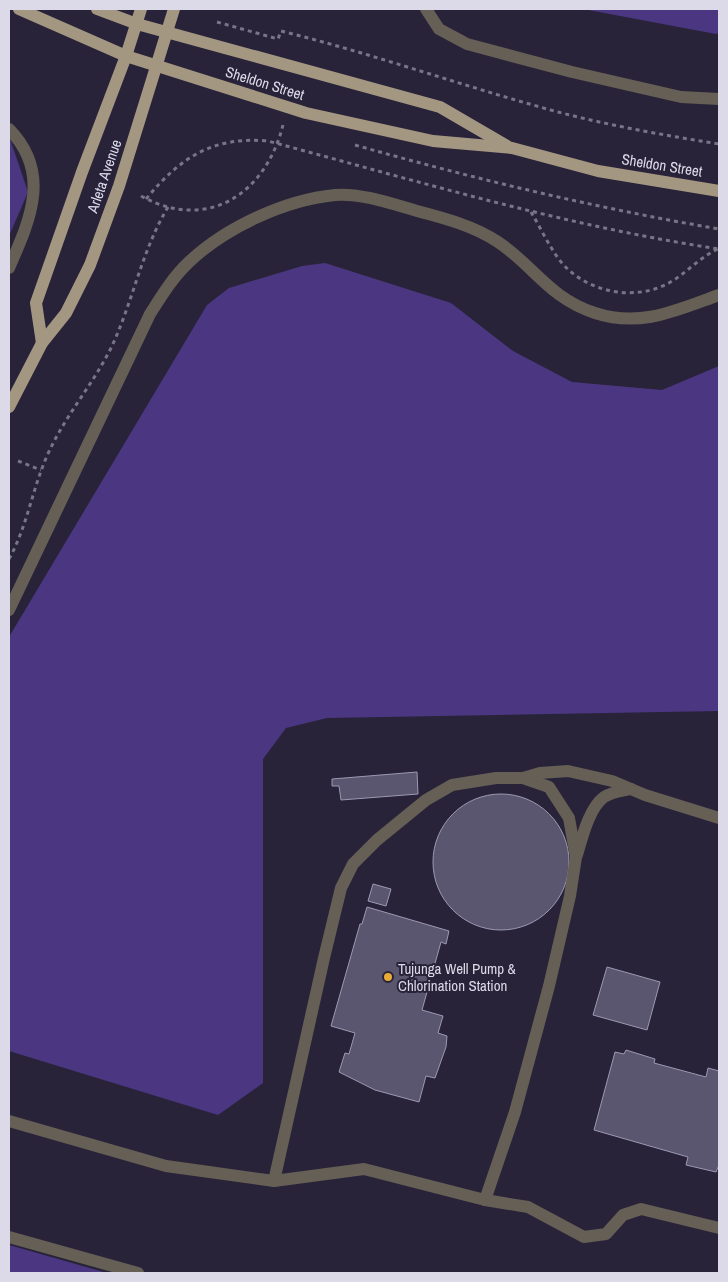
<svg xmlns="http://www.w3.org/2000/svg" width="728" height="1282" font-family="'Archivo Narrow',sans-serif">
  <rect width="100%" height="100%" fill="#282339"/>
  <g fill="#4b3781">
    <path d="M 583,9 L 719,9 L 719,33 L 716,34 Z"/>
    <path d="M 9,136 L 28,192 L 9,236 Z"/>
    <path d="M 325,263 L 451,303 L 513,351 L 572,382 L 662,390 L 719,366 L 719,711 L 327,718 L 286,728 L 263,759 L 263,1083 L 218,1115 L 9,1051 L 9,637 L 207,305 L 229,288 L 302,266 Z"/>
    <path d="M 9,1245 L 107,1273 L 9,1273 Z"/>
  </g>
  <g fill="#5b566f" stroke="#9d99b4">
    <path d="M 417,772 L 418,794 L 341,800 L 339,786 L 332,786 L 332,779 Z"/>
    <circle cx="501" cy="862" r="68"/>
    <path d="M 373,884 L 391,889 L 386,906 L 368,901 Z"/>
    <path d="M 367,907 L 449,931 L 446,944 L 441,942 L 422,1010 L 443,1016 L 438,1033 L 447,1036 L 446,1047 L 435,1078 L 426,1076 L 419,1102 L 375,1090 L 339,1072 L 345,1053 L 349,1054 L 355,1033 L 331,1026 L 360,924 L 362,924 Z"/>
    <path d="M 607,967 L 660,982 L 647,1030 L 593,1015 Z"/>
    <path d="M 626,1050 L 655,1059 L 654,1063 L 706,1077 L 708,1068 L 719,1071 L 719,1165 L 716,1172 L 686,1165 L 688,1157 L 594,1130 L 615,1052 L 624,1054 Z"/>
  </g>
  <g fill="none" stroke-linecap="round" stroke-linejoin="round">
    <g stroke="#787587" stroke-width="3" stroke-dasharray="4 4" stroke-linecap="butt">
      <path d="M 217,22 L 278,39 L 281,31 C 366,52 448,81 533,105 C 594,123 657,134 719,144"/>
      <path d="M 355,145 C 475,179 596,208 719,229"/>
      <path d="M 141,196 C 208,233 266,193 283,125"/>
      <path d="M 146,199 C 180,158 212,136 268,141 C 417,181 566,226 719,249"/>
      <path d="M 531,212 C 540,227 548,244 558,258 C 581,290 629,302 665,285 C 684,276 698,258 718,249"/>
      <path d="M 18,461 L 41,470"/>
      <path d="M 9,559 C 27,527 32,490 47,456 C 64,417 92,386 111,348 C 133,302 141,252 168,207"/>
    </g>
    <g stroke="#665f55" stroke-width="12">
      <path d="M 426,9 L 439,29 L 467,44 L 572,72 L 681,97 L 719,99"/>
      <path d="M 9,129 C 52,173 30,220 9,268"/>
      <path d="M 9,610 L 150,314 C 162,295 173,277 189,262 C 226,227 285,200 335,195 C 362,193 392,204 417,211 C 444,218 474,226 498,242 C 534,266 549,298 595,313 C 641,328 677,310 719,295"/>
      <path d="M 523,778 L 540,773 L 568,771 L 612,781 L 645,795 L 719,818"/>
      <path d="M 577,855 C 582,838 589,808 604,797 C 612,792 622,791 631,789"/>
      <path d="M 9,1121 L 166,1166 L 274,1181 L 364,1169 L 485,1200 L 528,1207 L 584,1237 L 606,1234 L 623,1215 L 641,1209 L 719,1228"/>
      <path d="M 274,1181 L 324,958 L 341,888 L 353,864 L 377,840 L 426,800 L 452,785 L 496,778 L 523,778 L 549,787 L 569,818 L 576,857 L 570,896 L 549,986 L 515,1112 L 485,1200"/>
      <path d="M 9,1237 L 138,1273"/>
    </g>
    <g stroke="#a49782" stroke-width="12">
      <path d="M 19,9 L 126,56 L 306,113 L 433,141 L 512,148 L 598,171 L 719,191"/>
      <path d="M 97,9 L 137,24 L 440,107 L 507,146"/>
      <path d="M 42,343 L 36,303 L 82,172 L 126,56 L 141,9"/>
      <path d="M 9,407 L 42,343 L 66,313 L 90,265 L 119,186 L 174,9"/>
    </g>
  </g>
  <circle fill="#e8ab37" stroke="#282339" stroke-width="2" cx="388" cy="977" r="5"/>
  <g text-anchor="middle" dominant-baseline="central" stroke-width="4" stroke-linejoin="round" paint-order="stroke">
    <g font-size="15" fill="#dcdae9" stroke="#282339">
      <text transform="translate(265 83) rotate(17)">Sheldon Street</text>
      <text transform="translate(662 165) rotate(9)">Sheldon Street</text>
      <text transform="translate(104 176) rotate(-71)">Arleta Avenue</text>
    </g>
    <g font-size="15" fill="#dcdae9" stroke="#282339" text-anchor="start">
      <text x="398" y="968">Tujunga Well Pump &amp;<tspan x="398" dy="17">Chlorination Station</tspan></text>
    </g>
  </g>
  <rect width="728" height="1282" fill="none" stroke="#dcdae9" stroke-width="20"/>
</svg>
